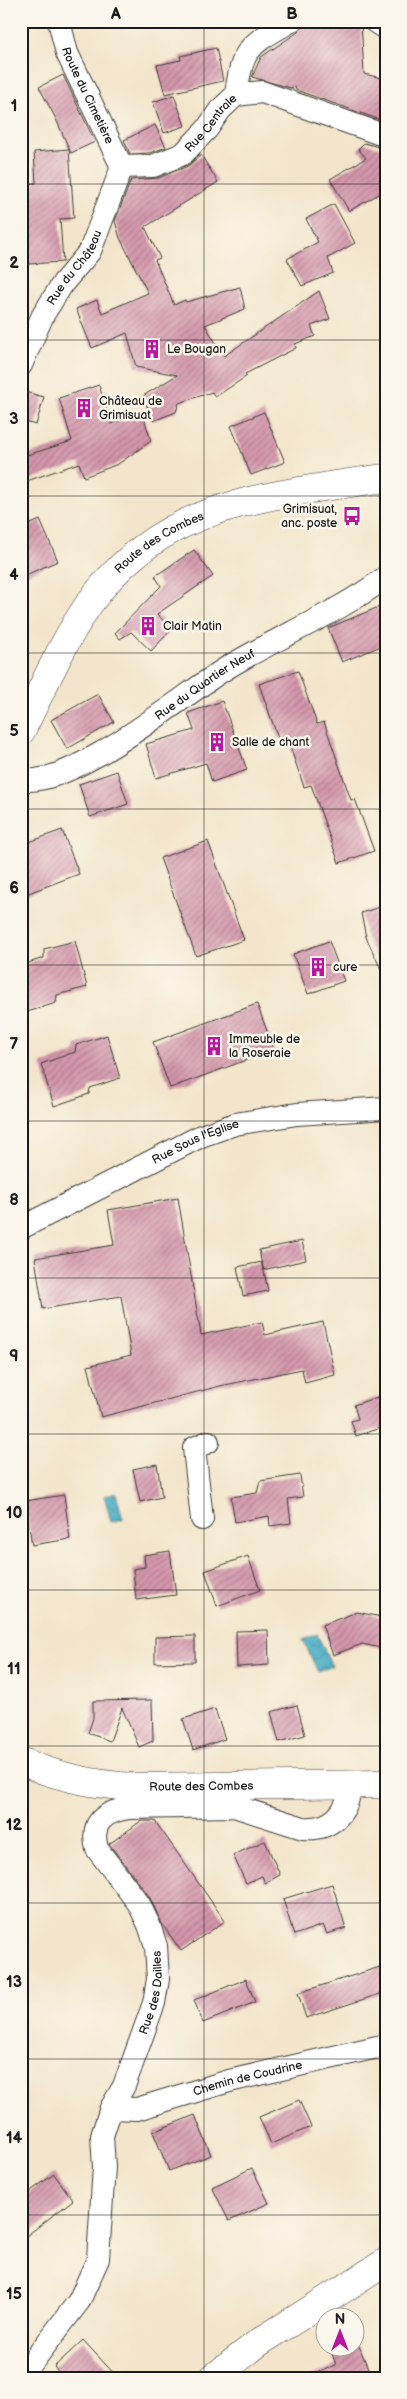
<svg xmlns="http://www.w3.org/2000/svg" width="407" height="2399" font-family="'Balsamiq Sans',sans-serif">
  <defs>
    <pattern id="forest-firs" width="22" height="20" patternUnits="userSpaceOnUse" patternTransform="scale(1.25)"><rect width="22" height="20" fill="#92b468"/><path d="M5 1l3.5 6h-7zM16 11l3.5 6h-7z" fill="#769255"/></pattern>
    <pattern id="water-waves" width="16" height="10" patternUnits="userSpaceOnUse" patternTransform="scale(1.25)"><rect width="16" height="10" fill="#42abc2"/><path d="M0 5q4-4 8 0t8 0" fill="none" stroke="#368a9d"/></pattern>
    <pattern id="building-hatch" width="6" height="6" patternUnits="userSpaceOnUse" patternTransform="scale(1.25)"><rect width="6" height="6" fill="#d496ac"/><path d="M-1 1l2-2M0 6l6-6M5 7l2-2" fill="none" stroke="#ab7a8b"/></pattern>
  </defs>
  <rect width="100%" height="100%" fill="#fbf7ec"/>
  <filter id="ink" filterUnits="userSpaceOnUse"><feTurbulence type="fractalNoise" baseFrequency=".02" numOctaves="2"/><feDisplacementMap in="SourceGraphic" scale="10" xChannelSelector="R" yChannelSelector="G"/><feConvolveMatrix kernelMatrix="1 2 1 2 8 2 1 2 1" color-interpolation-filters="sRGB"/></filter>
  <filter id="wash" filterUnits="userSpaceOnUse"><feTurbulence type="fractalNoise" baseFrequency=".0096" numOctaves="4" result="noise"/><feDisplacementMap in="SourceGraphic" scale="20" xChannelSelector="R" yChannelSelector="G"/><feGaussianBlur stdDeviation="1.12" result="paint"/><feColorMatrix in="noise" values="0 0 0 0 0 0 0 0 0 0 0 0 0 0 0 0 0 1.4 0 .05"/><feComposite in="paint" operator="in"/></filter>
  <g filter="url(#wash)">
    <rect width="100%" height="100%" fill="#f3e5cb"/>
    <path fill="url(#forest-firs)" stroke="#576842" d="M 21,36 L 25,58 L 21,118 Z"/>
    <g fill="url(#water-waves)" stroke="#2f646f">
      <path d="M 116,1493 L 123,1519 L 111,1522 L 104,1496 Z"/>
      <path d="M 317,1634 L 332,1666 L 318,1672 L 303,1640 Z"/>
    </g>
    <g id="blocks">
      <g fill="url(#building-hatch)">
        <path d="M 304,21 L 361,21 L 364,74 L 386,79 L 386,122 L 296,90 L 295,87 L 291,88 L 252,77 L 261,57 L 298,32 Z"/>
        <path d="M 216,48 L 223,81 L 165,94 L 157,65 L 181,60 L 180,56 Z"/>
        <path d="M 63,75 L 95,142 L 71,153 L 56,119 L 39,87 Z"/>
        <path d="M 174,95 L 185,126 L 164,133 L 153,102 Z"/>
        <path d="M 155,125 L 166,147 L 150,153 L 130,154 L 124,140 Z"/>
        <path d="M 364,143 L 386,149 L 386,190 L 349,211 L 330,179 L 366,158 L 358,149 Z"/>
        <path d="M 69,149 L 74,218 L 60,219 L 63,262 L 28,264 L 25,220 L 21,221 L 21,184 L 36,183 L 34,152 Z"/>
        <path d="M 201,155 L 218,182 L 145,227 L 160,258 L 155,260 L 174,305 L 185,300 L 186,302 L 240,287 L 245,309 L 205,325 L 224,356 L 319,291 L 330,319 L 311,326 L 315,336 L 295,344 L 296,348 L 245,374 L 247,376 L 215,397 L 212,392 L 179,403 L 176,412 L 153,421 L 143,396 L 177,375 L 136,367 L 127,333 L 92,348 L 76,309 L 97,300 L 102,313 L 148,293 L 120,238 L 115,221 L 131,180 L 158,178 L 188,166 Z"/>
        <path d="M 334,204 L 355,243 L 328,258 L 333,273 L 302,286 L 287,259 L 318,242 L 306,219 Z"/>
        <path d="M 99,385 L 111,424 L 142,411 L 151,441 L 118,464 L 84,477 L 79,463 L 21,483 L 21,457 L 72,441 L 59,398 Z"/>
        <path d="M 21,391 L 44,397 L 36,425 L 21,421 Z"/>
        <path d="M 264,412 L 285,462 L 251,475 L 231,426 Z"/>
        <path d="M 40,520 L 58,561 L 21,577 L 21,528 Z"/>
        <path d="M 194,550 L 213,576 L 157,614 L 172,629 L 151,651 L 131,632 L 120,639 L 115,633 L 161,586 L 155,576 Z"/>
        <path d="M 386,604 L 386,644 L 342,662 L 328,628 Z"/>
        <path d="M 298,671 L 317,724 L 324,722 L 351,800 L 355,799 L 374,851 L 339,863 L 311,785 L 304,787 L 286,735 L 278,738 L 259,684 Z"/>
        <path d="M 98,694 L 114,722 L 67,749 L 51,720 Z"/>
        <path d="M 222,701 L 247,770 L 212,782 L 206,763 L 156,778 L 146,744 L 194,730 L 188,713 Z"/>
        <path d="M 117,771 L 128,804 L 90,817 L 79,784 Z"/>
        <path d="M 62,830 L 79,874 L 26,894 L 21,881 L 21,845 Z"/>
        <path d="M 208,841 L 244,940 L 196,956 L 160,858 Z"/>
        <path d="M 386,905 L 386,980 L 366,937 L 361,913 Z"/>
        <path d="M 75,941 L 87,987 L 57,995 L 56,1003 L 21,1014 L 21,965 L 44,958 L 44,949 Z"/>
        <path d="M 329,941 L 344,981 L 308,994 L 293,954 Z"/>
        <path d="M 257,1004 L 274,1050 L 170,1088 L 153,1042 Z"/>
        <path d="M 107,1035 L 120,1078 L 90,1088 L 89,1094 L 54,1106 L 41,1064 L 75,1052 L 76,1045 Z"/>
        <path d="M 178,1198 L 201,1335 L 262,1322 L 265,1335 L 323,1322 L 335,1375 L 305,1383 L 302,1369 L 220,1386 L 101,1417 L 88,1366 L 131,1355 L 121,1296 L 43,1309 L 35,1258 L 114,1245 L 108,1210 Z"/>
        <path d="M 302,1241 L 306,1260 L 263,1270 L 259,1250 Z"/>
        <path d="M 262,1262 L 268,1291 L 243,1296 L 237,1267 Z"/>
        <path d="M 386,1394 L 386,1426 L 356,1436 L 351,1421 L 358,1419 L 354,1405 Z"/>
        <path d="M 157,1464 L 162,1497 L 140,1502 L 133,1469 Z"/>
        <path d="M 300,1475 L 303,1497 L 288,1499 L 291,1523 L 270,1526 L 269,1516 L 235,1522 L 231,1497 L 257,1493 L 260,1481 Z"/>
        <path d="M 64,1495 L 70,1539 L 32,1545 L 25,1501 Z"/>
        <path d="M 170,1551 L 176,1595 L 136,1600 L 133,1569 L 145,1567 L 144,1555 Z"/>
        <path d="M 248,1556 L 260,1590 L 217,1606 L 205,1571 Z"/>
        <path d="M 357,1612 L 386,1618 L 386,1649 L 362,1644 L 333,1655 L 322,1625 Z"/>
        <path d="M 268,1630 L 269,1665 L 237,1667 L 236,1631 Z"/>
        <path d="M 195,1636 L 195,1662 L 155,1663 L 155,1637 Z"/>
        <path d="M 152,1700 L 153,1741 L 139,1747 L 122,1708 L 110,1741 L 88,1733 L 93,1718 L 93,1701 Z"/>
        <path d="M 297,1705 L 305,1735 L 279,1742 L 271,1712 Z"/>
        <path d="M 215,1709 L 225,1739 L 193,1750 L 183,1719 Z"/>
        <path d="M 141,1821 L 155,1821 L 225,1921 L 181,1951 L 162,1924 L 149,1896 L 109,1844 Z"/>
        <path d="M 265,1841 L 280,1875 L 265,1883 L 262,1876 L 246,1883 L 233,1855 Z"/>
        <path d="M 332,1884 L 346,1928 L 327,1934 L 323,1925 L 294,1935 L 283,1899 Z"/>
        <path d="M 386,1965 L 386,1992 L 306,2018 L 298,1993 Z"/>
        <path d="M 246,1979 L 255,2002 L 203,2023 L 194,2000 Z"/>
        <path d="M 299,2100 L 311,2127 L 271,2144 L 259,2117 Z"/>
        <path d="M 195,2115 L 211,2155 L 169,2171 L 153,2132 Z"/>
        <path d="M 252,2168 L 269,2203 L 229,2221 L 212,2187 Z"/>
        <path d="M 54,2174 L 73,2200 L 21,2240 L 21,2198 Z"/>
        <path d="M 83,2340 L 118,2378 L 64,2378 L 54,2367 Z"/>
        <path d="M 329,2346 L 359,2346 L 372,2378 L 306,2378 L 336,2365 Z"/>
      </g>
    </g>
  </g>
  <g filter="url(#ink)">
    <use href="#blocks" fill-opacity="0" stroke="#3c3a36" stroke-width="1"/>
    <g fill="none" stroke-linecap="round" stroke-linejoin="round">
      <g stroke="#3c3a36" stroke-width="24">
        <g id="street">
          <path id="s1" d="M 59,21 L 67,53 L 122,167"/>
          <path d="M 374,21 L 386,29"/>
          <path d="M 236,95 C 242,46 250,45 291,21"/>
          <path id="s2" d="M 122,167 L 153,166 L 183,154 L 207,129 L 220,110 L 236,95 L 262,92 L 386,136"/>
          <path id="s3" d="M 21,365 L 43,315 L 63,283 L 90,251 L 122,167"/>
          <path id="s4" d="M 21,779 C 68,791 183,695 225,669 C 277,637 337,614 386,577"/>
          <path id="s5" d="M 21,1228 L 201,1136 L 235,1124 L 297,1114 L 386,1108"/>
          <path d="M 202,1519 L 194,1448 L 208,1442"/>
          <path id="s6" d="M 111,2108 L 137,2109 L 229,2081 L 386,2045"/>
          <path id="s7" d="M 21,2377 L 79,2301 L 98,2259 L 104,2167 L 102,2136 L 111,2108 L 124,2086 L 154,2003 L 158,1979 L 156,1946 L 149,1925 L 139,1904 L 97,1849 C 90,1822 104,1812 129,1808 L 234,1806 L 303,1828 C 331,1831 349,1812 350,1785"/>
        </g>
      </g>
      <g stroke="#3c3a36" stroke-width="29">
        <g id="secondary">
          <path id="s8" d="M 21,731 C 43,688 62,643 89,604 C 146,524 219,504 311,489 C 336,485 361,481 386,478"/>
          <path id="s9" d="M 21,1761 C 56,1777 92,1784 130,1787 L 386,1784"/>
          <path d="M 213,2378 L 258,2343 L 386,2262"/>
        </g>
      </g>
      <use href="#street" stroke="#fff" stroke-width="22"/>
      <use href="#secondary" stroke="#fff" stroke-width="28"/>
    </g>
  </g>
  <path fill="none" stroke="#1c1c1c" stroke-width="1" stroke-opacity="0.55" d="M 204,21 L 204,2378M 21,184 L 386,184M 21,340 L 386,340M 21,496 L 386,496M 21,653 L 386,653M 21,809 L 386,809M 21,965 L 386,965M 21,1121 L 386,1121M 21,1278 L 386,1278M 21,1434 L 386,1434M 21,1590 L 386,1590M 21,1746 L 386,1746M 21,1903 L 386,1903M 21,2059 L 386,2059M 21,2215 L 386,2215"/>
  <defs>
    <g id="building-bare" transform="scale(1.5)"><path d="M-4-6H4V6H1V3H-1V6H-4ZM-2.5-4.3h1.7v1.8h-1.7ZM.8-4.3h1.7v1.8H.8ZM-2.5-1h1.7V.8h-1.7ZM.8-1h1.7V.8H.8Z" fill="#b5179e" stroke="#fbf7ec" stroke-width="2.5" paint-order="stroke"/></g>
    <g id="bus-bare" transform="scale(1.5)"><path d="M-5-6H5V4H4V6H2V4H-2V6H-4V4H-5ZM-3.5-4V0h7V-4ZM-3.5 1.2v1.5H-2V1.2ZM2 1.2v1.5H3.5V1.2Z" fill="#b5179e" stroke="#fbf7ec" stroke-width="2.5" paint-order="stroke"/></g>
  </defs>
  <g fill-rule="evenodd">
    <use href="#building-bare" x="152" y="349"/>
    <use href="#building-bare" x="84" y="408"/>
    <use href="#bus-bare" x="352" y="516"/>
    <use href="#building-bare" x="148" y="626"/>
    <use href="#building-bare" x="217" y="742"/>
    <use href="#building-bare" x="318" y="967"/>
    <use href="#building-bare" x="214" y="1046"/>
  </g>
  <g text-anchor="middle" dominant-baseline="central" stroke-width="5" stroke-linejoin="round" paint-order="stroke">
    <g font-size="12" fill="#1c1c1c" stroke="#fbf7ec">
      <text stroke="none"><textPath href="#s1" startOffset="80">Route du Cimetière</textPath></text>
      <text stroke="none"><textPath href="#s2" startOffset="105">Rue Centrale</textPath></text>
      <text stroke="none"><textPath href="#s3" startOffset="112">Rue du Château</textPath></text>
      <text stroke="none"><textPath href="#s8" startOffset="239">Route des Combes</textPath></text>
      <text stroke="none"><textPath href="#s4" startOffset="210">Rue du Quartier Neuf</textPath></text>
      <text stroke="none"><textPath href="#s5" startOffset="195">Rue Sous l'Eglise</textPath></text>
      <text stroke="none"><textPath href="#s9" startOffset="184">Route des Combes</textPath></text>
      <text stroke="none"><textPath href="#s7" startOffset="418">Rue des Dailles</textPath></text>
      <text stroke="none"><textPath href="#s6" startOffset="141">Chemin de Coudrine</textPath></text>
    </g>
    <g font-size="12" fill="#1c1c1c" stroke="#fbf7ec" text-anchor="start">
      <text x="167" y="349">Le Bougan</text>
      <text x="99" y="401">Château de<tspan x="99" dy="14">Grimisuat</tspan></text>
      <text x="337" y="509" text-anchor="end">Grimisuat,<tspan x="337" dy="14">anc. poste</tspan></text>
      <text x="163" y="626">Clair Matin</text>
      <text x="232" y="742">Salle de chant</text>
      <text x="333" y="967">cure</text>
      <text x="229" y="1039">Immeuble de<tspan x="229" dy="14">la Roseraie</tspan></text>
    </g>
  </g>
  <rect width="407" height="2399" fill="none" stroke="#fbf7ec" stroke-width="55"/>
  <g transform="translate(340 2332)"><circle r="24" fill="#fbf7ec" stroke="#a29f99"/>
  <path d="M0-4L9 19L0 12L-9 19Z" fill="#b5179e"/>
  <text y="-8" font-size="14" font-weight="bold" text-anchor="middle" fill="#1c1c1c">N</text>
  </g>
  <rect x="28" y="28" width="352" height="2344" fill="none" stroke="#1c1c1c" stroke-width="2"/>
  <g font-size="16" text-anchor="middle" font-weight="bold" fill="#1c1c1c">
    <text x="116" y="19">A</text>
    <text x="292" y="19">B</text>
    <text x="14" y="111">1</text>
    <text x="14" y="268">2</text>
    <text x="14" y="424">3</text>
    <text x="14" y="580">4</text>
    <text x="14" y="736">5</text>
    <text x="14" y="893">6</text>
    <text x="14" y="1049">7</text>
    <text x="14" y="1205">8</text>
    <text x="14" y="1361">9</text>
    <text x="14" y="1518">10</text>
    <text x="14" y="1674">11</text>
    <text x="14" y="1830">12</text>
    <text x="14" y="1987">13</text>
    <text x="14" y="2143">14</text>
    <text x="14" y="2299">15</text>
  </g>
</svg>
